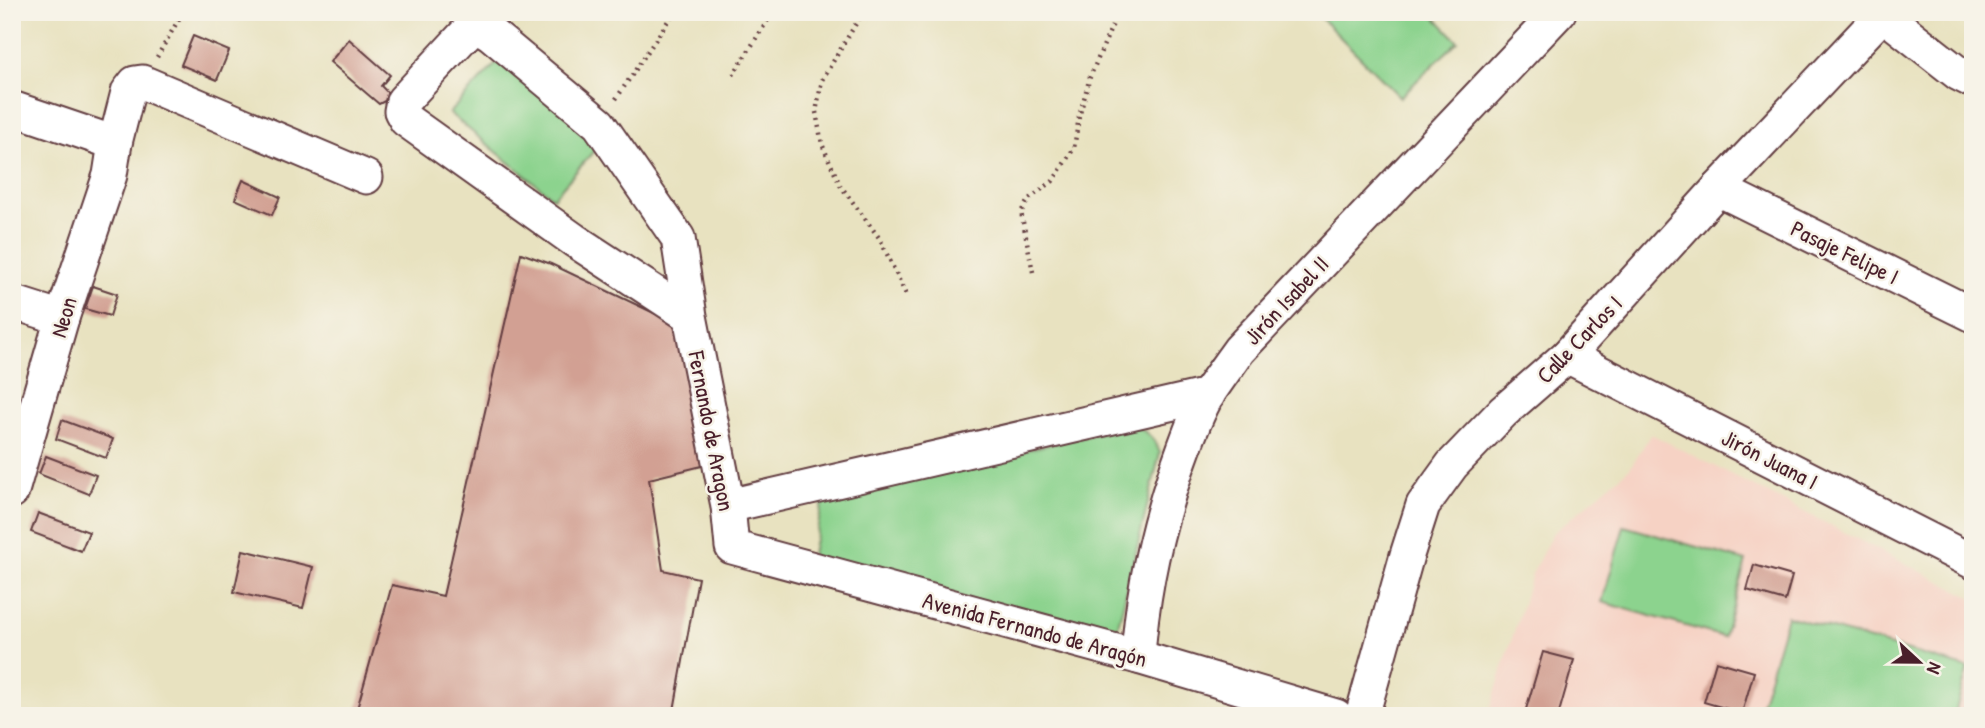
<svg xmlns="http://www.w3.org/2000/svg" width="1985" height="728" font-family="'Patrick Hand',sans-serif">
  <rect width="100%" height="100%" fill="#f7f3e8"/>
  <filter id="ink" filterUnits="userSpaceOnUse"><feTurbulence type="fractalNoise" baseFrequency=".0143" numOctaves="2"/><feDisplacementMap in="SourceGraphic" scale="14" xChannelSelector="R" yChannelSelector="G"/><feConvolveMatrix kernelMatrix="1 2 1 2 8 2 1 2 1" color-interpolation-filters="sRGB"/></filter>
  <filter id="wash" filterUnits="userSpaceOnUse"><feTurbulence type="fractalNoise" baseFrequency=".00686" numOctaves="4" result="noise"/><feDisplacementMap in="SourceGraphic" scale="28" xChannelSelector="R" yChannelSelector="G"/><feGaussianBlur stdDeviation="1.57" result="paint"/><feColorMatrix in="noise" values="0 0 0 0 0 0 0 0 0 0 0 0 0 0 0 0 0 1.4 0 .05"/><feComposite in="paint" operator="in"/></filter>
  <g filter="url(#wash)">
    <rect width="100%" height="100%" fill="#e8e2c0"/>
    <path fill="#f6d2c4" d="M 1651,434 L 1973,598 L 1973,716 L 1488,716 L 1532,574 L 1552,534 L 1630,468 Z"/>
    <g fill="#8cd38e" stroke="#6b795c" stroke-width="2">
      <path d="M 1315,12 L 1430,12 L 1458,41 L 1400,97 Z"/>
      <path d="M 505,54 L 606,137 L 553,198 L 449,113 Z"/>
      <path d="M 1133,425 C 1147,431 1154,438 1160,453 L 1117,630 L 1108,638 L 811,558 L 824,497 Z"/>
      <path d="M 1624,526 L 1746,561 L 1724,637 L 1602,602 Z"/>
      <path d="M 1787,616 L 1968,668 L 1954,716 L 1781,716 L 1760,709 Z"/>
    </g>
    <g id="blocks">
      <g fill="#d2a093">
        <path d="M 193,36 L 229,51 L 217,80 L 181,65 Z"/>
        <path d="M 349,39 L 390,75 L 381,86 L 392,97 L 379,104 L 330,62 Z"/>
        <path d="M 243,180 L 280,197 L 272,215 L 235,199 Z"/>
        <path d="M 521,253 L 551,264 L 677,324 L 706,465 L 649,479 L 663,570 L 698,578 L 673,716 L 355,716 L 392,585 L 443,596 Z"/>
        <path d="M 93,286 L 117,294 L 110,316 L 85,309 Z"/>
        <path d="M 62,420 L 113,439 L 106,458 L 56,439 Z"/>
        <path d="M 46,456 L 96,475 L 89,494 L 39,474 Z"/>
        <path d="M 38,513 L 89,532 L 81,551 L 31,532 Z"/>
        <path d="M 243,550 L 313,567 L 303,608 L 234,592 Z"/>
        <path d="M 1754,565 L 1792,576 L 1785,601 L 1747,590 Z"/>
        <path d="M 1543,652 L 1574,660 L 1558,716 L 1524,716 Z"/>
        <path d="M 1716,661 L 1754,672 L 1742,713 L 1704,702 Z"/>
      </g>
    </g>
  </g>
  <g filter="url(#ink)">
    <use href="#blocks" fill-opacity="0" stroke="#623c41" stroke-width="2"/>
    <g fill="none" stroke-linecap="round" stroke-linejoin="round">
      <g stroke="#623c41" stroke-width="37">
        <g id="minor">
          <path d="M 1880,12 L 1959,74 L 1973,81"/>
          <path d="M 12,108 L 115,143"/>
          <path d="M 1718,189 L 1973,315"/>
          <path d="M 12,302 L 62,318"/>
          <path d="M 690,316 L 574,240 L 406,120 L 401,111 L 403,101 L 470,29 L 478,26 L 491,34 L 599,124 L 678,238 L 690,316 L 728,506 L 732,547 L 1138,657 L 1336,716"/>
          <path d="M 1567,356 L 1973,562"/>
          <path d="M 12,491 L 62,318 L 110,175 L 115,143 L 128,92 L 135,83 L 142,82 L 366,177"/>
          <path d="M 728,506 L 1208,395"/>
          <path d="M 1138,657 C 1142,592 1156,530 1177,468 C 1186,443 1195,416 1208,394 C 1218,379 1229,364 1239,350 L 1559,12"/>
          <path d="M 1362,716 L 1407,555 L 1423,505 L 1452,465 L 1503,412 L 1567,356 L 1718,189 L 1885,12"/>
        </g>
      </g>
      <g stroke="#623c41" stroke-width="4.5" stroke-dasharray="2 5" stroke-linecap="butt">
        <path d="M 863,12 L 822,80 L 816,112 L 822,144 L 840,185 L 880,239 L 907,297"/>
        <path d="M 157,57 L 183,12"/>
        <path d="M 733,75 L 773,12"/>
        <path d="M 616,99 L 674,12"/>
        <path d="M 1033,272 L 1021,212 L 1029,199 L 1053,181 L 1074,148 L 1079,117 L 1090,77 L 1118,12"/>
      </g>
      <use href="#minor" stroke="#fff" stroke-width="33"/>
    </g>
  </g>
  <g text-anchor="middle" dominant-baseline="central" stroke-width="5" stroke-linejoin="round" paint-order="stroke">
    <g font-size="23" fill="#4a1f2b" stroke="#f7f3e8">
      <text transform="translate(1845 252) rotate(26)">Pasaje Felipe I</text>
      <text transform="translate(1286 300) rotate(-47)">Jirón Isabel II</text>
      <text transform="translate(63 317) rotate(-73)">Neon</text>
      <text transform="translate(1579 339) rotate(-46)">Calle Carlos I</text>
      <text transform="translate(712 431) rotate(79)">Fernando de Aragon</text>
      <text transform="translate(1770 459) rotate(27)">Jirón Juana I</text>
      <text transform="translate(1035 629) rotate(15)">Avenida Fernando de Aragón</text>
    </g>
  </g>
  <rect width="1985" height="728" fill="none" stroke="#f7f3e8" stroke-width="42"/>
  <g transform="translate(1919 662) rotate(112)" stroke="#f7f3e8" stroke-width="5" paint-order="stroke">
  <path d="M0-5L12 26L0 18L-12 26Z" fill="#4a1f2b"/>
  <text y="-10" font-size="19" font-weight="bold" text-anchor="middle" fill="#4a1f2b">N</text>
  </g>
</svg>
